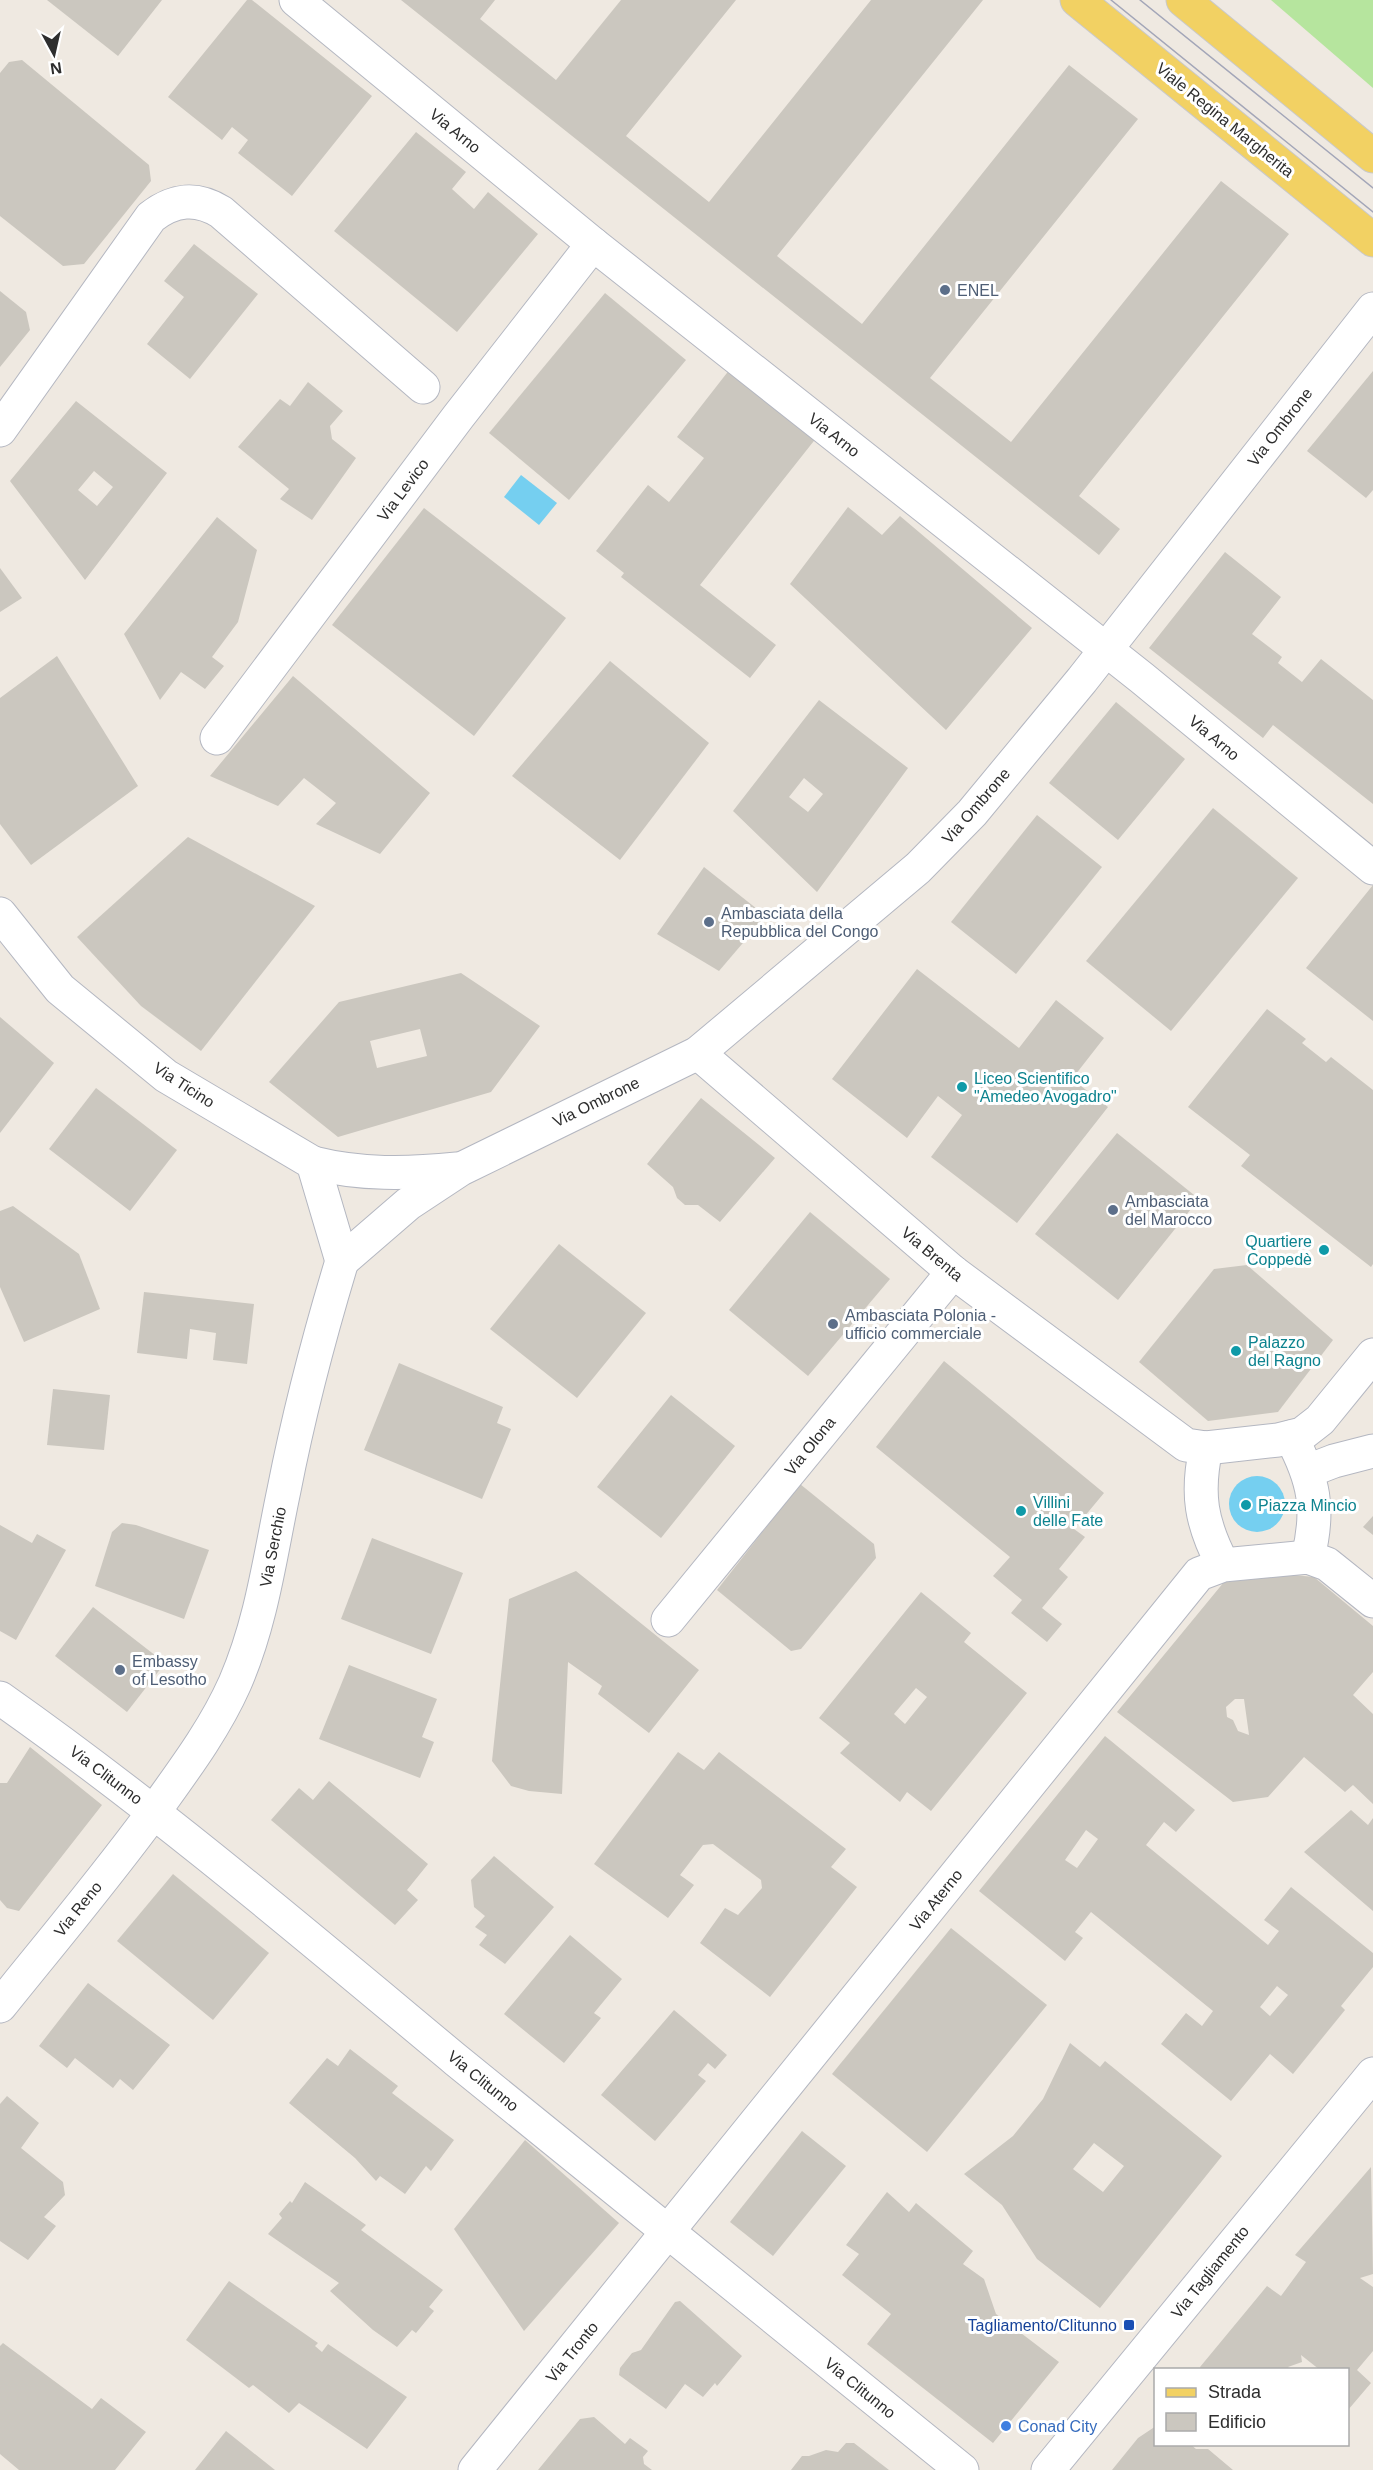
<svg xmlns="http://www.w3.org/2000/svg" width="1373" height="2470" font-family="Arial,sans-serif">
  <rect width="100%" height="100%" fill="#efe9e1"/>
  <path fill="#b6e59e" d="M 1271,0 L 1373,0 L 1373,88 Z"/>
  <g fill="#75cff0">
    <path d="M 521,475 L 557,503 L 539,525 L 504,497 Z"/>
    <circle cx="1257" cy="1504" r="28"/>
  </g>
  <g fill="#cbc7bf" fill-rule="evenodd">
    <path d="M 47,0 L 162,0 L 118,56 Z"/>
    <path d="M 247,0 L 252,0 L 372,96 L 292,196 L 238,153 L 248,140 L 232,127 L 222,140 L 168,97 Z"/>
    <path d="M 401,0 L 495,0 L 480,19 L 556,80 L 621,0 L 736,0 L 626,136 L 709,202 L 871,0 L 983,0 L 777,256 L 862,324 L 1069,65 L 1138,119 L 930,378 L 1011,442 L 1221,181 L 1289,234 L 1079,496 L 1120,529 L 1099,555 Z"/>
    <path d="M 22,60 L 149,165 L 151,181 L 84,264 L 63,266 L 0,216 L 0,73 L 9,62 Z"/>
    <path d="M 416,132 L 466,172 L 452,189 L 474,209 L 488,192 L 538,234 L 457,332 L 334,231 Z"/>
    <path d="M 194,244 L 258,294 L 190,379 L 147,344 L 184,297 L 164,281 Z"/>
    <path d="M 0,291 L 26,312 L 30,330 L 0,367 Z"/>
    <path d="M 605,293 L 686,360 L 569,500 L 489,433 Z"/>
    <path d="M 730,369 L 817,437 L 700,585 L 776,645 L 750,678 L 621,577 L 624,573 L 596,551 L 648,485 L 669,502 L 704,458 L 677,437 Z"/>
    <path d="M 1373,371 L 1373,490 L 1366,498 L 1307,451 Z"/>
    <path d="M 308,382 L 343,411 L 330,426 L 332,439 L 356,458 L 312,520 L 280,499 L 289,489 L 238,447 L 280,399 L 290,406 Z"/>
    <path d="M 76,401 L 167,473 L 85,580 L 10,481 ZM 94,471 L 113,487 L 97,506 L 78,490 Z"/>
    <path d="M 848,507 L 882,535 L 900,516 L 1032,628 L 946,730 L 790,584 Z"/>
    <path d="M 424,508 L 566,618 L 474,736 L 332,625 Z"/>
    <path d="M 217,517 L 257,550 L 238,622 L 212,657 L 224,666 L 205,689 L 181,672 L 160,700 L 124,634 Z"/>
    <path d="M 1225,552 L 1281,597 L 1252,634 L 1282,657 L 1278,663 L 1302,682 L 1321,659 L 1373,700 L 1373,804 L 1273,725 L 1263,738 L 1149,648 Z"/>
    <path d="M 0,568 L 22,598 L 0,612 Z"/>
    <path d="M 57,656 L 138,786 L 31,865 L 0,824 L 0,698 Z"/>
    <path d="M 610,661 L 709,743 L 620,860 L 512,776 Z"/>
    <path d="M 293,676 L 430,793 L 380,854 L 316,824 L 336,803 L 304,778 L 278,806 L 210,776 Z"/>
    <path d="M 819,700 L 908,768 L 817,892 L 733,811 ZM 804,778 L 823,794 L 808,812 L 789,797 Z"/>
    <path d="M 1116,702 L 1185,759 L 1118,840 L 1049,783 Z"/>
    <path d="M 1213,808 L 1298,878 L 1171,1031 L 1086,961 Z"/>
    <path d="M 1037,815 L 1102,867 L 1016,974 L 951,922 Z"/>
    <path d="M 188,837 L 315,906 L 201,1051 L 141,1006 L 77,937 Z"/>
    <path d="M 704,867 L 766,916 L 719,971 L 657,934 Z"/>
    <path d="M 1373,885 L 1373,1021 L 1306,968 Z"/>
    <path d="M 917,969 L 1019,1048 L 1056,1000 L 1104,1038 L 1072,1079 L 1108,1107 L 1017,1223 L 931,1157 L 962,1115 L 938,1096 L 907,1138 L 832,1079 Z"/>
    <path d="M 461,973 L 540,1026 L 491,1092 L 338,1137 L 269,1082 L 339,1002 ZM 420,1029 L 427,1056 L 377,1068 L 370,1041 Z"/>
    <path d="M 1267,1009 L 1306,1039 L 1302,1043 L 1326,1062 L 1331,1057 L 1373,1090 L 1373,1264 L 1371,1267 L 1241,1166 L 1250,1155 L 1188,1107 Z"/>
    <path d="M 0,1017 L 54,1063 L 0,1133 Z"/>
    <path d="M 96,1088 L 177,1150 L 130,1211 L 49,1149 Z"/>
    <path d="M 701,1098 L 775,1158 L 720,1222 L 698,1205 L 685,1205 L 677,1198 L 673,1187 L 647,1164 Z"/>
    <path d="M 1117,1133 L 1199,1199 L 1118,1300 L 1035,1234 Z"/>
    <path d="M 13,1206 L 79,1254 L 100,1309 L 24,1342 L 0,1287 L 0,1211 Z"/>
    <path d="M 810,1212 L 890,1279 L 808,1376 L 729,1310 Z"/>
    <path d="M 559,1244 L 646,1313 L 577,1398 L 490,1329 Z"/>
    <path d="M 1247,1265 L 1333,1340 L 1278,1412 L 1208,1421 L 1139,1362 L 1214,1269 Z"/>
    <path d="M 144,1292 L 254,1304 L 247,1364 L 213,1360 L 216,1333 L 190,1329 L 187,1359 L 137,1353 Z"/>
    <path d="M 944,1361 L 1104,1493 L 1074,1529 L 1085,1537 L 1059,1569 L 1068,1577 L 1042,1608 L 1062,1624 L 1047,1642 L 1011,1613 L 1022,1600 L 993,1576 L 1010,1557 L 876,1447 Z"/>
    <path d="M 399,1363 L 503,1407 L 497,1423 L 511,1429 L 482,1499 L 364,1450 Z"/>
    <path d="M 53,1389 L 110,1395 L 104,1450 L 47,1445 Z"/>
    <path d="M 671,1395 L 735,1446 L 661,1538 L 597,1487 Z"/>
    <path d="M 800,1484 L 874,1544 L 876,1558 L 801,1649 L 791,1651 L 717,1590 Z"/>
    <path d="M 1373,1516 L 1373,1535 L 1363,1527 Z"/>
    <path d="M 122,1523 L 136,1525 L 209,1550 L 184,1619 L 95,1586 L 112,1532 Z"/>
    <path d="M 0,1525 L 32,1543 L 37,1534 L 66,1550 L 16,1640 L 0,1631 Z"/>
    <path d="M 372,1538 L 463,1573 L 431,1654 L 341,1619 Z"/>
    <path d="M 576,1571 L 699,1670 L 649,1733 L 598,1694 L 602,1686 L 568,1662 L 562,1794 L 529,1791 L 511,1786 L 492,1761 L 509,1599 Z"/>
    <path d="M 1294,1575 L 1314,1577 L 1373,1626 L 1373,1672 L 1353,1695 L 1373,1714 L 1373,1804 L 1353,1785 L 1345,1792 L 1304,1757 L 1268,1797 L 1233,1802 L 1117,1712 L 1224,1582 ZM 1235,1699 L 1244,1699 L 1249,1735 L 1238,1731 L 1233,1720 L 1227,1717 L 1226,1707 Z"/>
    <path d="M 921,1592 L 971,1633 L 964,1642 L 1027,1693 L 931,1811 L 907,1792 L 900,1802 L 840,1753 L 850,1743 L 819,1718 ZM 916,1688 L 927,1697 L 905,1724 L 894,1714 Z"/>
    <path d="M 93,1607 L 165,1663 L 127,1712 L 55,1656 Z"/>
    <path d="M 349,1665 L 437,1699 L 422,1737 L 434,1742 L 420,1778 L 319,1739 Z"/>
    <path d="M 1105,1736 L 1195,1810 L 1176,1832 L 1164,1822 L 1146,1845 L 1268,1945 L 1279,1931 L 1264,1920 L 1291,1887 L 1373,1953 L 1373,1967 L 1341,2006 L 1345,2010 L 1293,2074 L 1270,2054 L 1231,2101 L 1161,2044 L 1186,2013 L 1202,2026 L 1213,2011 L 1091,1912 L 1075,1932 L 1083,1938 L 1065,1961 L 979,1891 ZM 1086,1830 L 1098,1839 L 1077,1868 L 1065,1860 ZM 1277,1986 L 1288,1995 L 1270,2016 L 1260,2007 Z"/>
    <path d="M 30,1747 L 102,1805 L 19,1911 L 7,1908 L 0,1900 L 0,1783 L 7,1783 Z"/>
    <path d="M 678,1752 L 704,1770 L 719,1752 L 846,1849 L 831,1867 L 857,1887 L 770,1997 L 700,1943 L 725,1908 L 738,1915 L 762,1888 L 761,1880 L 713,1844 L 703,1845 L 680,1875 L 694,1885 L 668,1918 L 594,1864 Z"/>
    <path d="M 329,1781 L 428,1864 L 407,1890 L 418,1900 L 395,1925 L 271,1820 L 299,1788 L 313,1800 Z"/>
    <path d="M 1351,1810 L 1368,1825 L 1373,1818 L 1373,1911 L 1304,1852 Z"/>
    <path d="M 494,1856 L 554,1907 L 505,1964 L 479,1945 L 487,1935 L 475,1927 L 485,1916 L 474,1907 L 471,1880 Z"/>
    <path d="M 173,1874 L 269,1953 L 213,2020 L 117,1941 Z"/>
    <path d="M 951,1928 L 1047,2005 L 927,2152 L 832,2074 Z"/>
    <path d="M 570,1935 L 622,1979 L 594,2013 L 601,2018 L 564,2063 L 504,2014 Z"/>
    <path d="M 88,1983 L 170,2045 L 133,2090 L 120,2079 L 113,2088 L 75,2058 L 67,2068 L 39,2046 Z"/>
    <path d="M 674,2010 L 727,2055 L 715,2069 L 708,2063 L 698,2075 L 706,2081 L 655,2141 L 601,2095 Z"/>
    <path d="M 1070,2043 L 1100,2067 L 1105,2061 L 1222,2156 L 1100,2308 L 1037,2259 L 1002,2205 L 964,2174 L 1013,2136 L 1043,2099 ZM 1094,2143 L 1124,2166 L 1103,2192 L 1073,2169 Z"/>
    <path d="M 350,2049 L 398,2086 L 392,2093 L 454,2140 L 431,2171 L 426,2166 L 405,2194 L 380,2176 L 376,2181 L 355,2158 L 289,2103 L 327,2058 L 338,2066 Z"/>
    <path d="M 7,2096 L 39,2123 L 21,2148 L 63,2182 L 65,2195 L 44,2217 L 56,2226 L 28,2260 L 0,2241 L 0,2104 Z"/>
    <path d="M 802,2131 L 846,2166 L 773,2256 L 730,2222 Z"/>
    <path d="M 525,2140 L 619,2223 L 524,2331 L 454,2229 Z"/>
    <path d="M 1371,2167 L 1373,2274 L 1360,2278 L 1373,2287 L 1373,2351 L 1357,2370 L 1371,2383 L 1348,2410 L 1348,2370 L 1320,2370 L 1301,2355 L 1302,2362 L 1288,2367 L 1291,2370 L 1201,2370 L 1200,2367 L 1267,2286 L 1281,2296 L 1306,2262 L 1295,2255 Z"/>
    <path d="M 305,2182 L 366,2225 L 361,2230 L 443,2290 L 429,2307 L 434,2311 L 416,2333 L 412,2330 L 397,2347 L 373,2330 L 330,2291 L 339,2283 L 268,2234 L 282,2218 L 279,2214 L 290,2201 L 292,2203 Z"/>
    <path d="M 887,2192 L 909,2212 L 916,2203 L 973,2251 L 963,2264 L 984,2279 L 996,2314 L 1059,2362 L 993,2443 L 867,2344 L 891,2314 L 842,2275 L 859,2254 L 846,2245 Z"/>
    <path d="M 229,2281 L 318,2343 L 315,2346 L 322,2352 L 328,2344 L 407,2397 L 367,2449 L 299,2403 L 289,2413 L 253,2385 L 249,2388 L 186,2340 Z"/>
    <path d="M 680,2301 L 742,2356 L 717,2386 L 715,2383 L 703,2397 L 685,2384 L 666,2409 L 619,2375 L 620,2368 L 632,2353 L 641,2350 L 675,2302 Z"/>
    <path d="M 3,2343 L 92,2409 L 101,2398 L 146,2432 L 115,2470 L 19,2470 L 0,2454 L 0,2346 Z"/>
    <path d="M 594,2417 L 625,2444 L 630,2438 L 648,2451 L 643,2457 L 644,2464 L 652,2470 L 538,2470 L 580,2419 Z"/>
    <path d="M 1156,2426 L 1156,2444 L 1190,2444 L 1196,2449 L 1208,2449 L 1233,2470 L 1112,2470 L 1138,2438 Z"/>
    <path d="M 226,2431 L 275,2470 L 195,2470 Z"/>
    <path d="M 846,2443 L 854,2443 L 889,2470 L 791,2470 L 802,2456 L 809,2456 L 826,2450 L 838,2452 Z"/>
  </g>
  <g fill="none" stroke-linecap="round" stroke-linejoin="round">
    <g stroke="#b4b7c1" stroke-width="35">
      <g id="minor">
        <path d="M 296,0 L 593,244 L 1142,678 L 1373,868"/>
        <path d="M 0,430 L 151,217 C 174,199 197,197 221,212 L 423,387"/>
        <path d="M 217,738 L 458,417 L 593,244"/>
        <path d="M 0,914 L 60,989 L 166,1076 L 313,1163 L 342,1261"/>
        <path d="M 698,1053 L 953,1272 L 1186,1445 L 1206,1448 L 1278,1440 L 1302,1434 L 1320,1420 L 1373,1355"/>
        <path d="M 313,1163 C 361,1175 407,1174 457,1169"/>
        <path d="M 342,1261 L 408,1204 L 461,1169 L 698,1053 L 918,868 L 972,813 L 1082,680 L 1373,309"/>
        <path d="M 1291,1437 C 1314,1480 1320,1509 1308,1557"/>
        <path d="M 1206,1448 C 1196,1494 1201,1523 1223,1565"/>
        <path d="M 1308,1471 L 1334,1461 L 1373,1451"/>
        <path d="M 668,1620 L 953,1272"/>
        <path d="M 0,1698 C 159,1810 307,1936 456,2060 C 624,2198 793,2334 962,2470"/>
        <path d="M 0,2006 C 53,1940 108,1875 158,1806 C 186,1767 215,1728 235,1683 C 262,1621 270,1556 284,1490 C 299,1413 319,1337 342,1261"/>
        <path d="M 475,2470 L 1199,1574 L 1223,1565 L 1308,1557 L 1327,1564 L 1373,1601"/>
        <path d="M 1048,2470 L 1373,2074"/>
      </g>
    </g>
    <g stroke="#c9c9c9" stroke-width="35">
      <g id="major">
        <path d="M 1077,0 L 1373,240"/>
        <path d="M 1183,0 L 1373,156"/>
      </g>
    </g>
    <use href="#minor" stroke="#fff" stroke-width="33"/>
    <use href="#major" stroke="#f2d163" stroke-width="33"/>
    <g stroke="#a3a6b8" stroke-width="1.5">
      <path d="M 1111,0 L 1373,212"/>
      <path d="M 1140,0 L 1373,188"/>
    </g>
  </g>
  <g fill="#5c6f8a" stroke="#fff" stroke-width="2">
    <circle cx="945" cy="290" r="6"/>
    <circle cx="709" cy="922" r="6"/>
    <circle cx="1113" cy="1210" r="6"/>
    <circle cx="833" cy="1324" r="6"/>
    <circle cx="120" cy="1670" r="6"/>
  </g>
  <g fill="#0f9aa8" stroke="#fff" stroke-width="2">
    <circle cx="962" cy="1087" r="6"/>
    <circle cx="1324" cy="1250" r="6"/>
    <circle cx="1236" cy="1351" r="6"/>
    <circle cx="1246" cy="1505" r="6"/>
    <circle cx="1021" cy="1511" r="6"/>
  </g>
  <rect fill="#1a4fb4" stroke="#fff" stroke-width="2" x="1123" y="2319" width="12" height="12" rx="3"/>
  <circle fill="#3f7fe0" stroke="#fff" stroke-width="2" cx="1006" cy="2426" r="6"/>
  <g text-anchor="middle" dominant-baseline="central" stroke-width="6" stroke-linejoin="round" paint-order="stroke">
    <g font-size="16" fill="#2e2e2e" stroke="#fff">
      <text transform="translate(1225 120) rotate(39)">Viale Regina Margherita</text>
      <text transform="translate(455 131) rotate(39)">Via Arno</text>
      <text transform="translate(1280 427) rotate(-52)">Via Ombrone</text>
      <text transform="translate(834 435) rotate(38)">Via Arno</text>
      <text transform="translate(403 490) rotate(-53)">Via Levico</text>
      <text transform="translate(1214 738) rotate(40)">Via Arno</text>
      <text transform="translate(976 806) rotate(-49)">Via Ombrone</text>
      <text transform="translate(184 1085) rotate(33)">Via Ticino</text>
      <text transform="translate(596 1102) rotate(-26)">Via Ombrone</text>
      <text transform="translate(932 1254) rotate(40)">Via Brenta</text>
      <text transform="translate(810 1446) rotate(-51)">Via Olona</text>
      <text transform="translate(273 1547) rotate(-79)">Via Serchio</text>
      <text transform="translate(106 1775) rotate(37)">Via Clitunno</text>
      <text transform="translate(936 1900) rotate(-51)">Via Aterno</text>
      <text transform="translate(78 1909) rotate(-51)">Via Reno</text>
      <text transform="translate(483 2081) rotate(39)">Via Clitunno</text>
      <text transform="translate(1210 2272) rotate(-51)">Via Tagliamento</text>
      <text transform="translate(572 2352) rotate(-51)">Via Tronto</text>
      <text transform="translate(860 2388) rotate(39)">Via Clitunno</text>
    </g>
    <g font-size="16" fill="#4e5e75" stroke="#fff" text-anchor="start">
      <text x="957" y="290">ENEL</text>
      <text x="721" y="913">Ambasciata della<tspan x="721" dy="18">Repubblica del Congo</tspan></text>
      <text x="1125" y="1201">Ambasciata<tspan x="1125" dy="18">del Marocco</tspan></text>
      <text x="845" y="1315">Ambasciata Polonia -<tspan x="845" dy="18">ufficio commerciale</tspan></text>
      <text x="132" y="1661">Embassy<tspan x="132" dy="18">of Lesotho</tspan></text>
    </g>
    <g font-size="16" fill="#0d838f" stroke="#fff" text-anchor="start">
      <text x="974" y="1078">Liceo Scientifico<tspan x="974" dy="18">"Amedeo Avogadro"</tspan></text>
      <text x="1312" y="1241" text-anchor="end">Quartiere<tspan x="1312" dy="18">Coppedè</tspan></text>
      <text x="1248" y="1342">Palazzo<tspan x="1248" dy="18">del Ragno</tspan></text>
      <text x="1033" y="1502">Villini<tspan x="1033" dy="18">delle Fate</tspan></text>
      <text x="1258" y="1505">Piazza Mincio</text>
    </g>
    <g font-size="16" fill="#164399" stroke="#fff" text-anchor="end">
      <text x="1117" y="2325">Tagliamento/Clitunno</text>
    </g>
    <g font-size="16" fill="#366cbe" stroke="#fff" text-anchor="start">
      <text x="1018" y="2426">Conad City</text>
    </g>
  </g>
  <rect x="1154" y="2368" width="195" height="78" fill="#ffffff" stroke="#ababab" stroke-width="1.5"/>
  <rect x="1166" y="2388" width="30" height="9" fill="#f2d163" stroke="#ababab" stroke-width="1.5"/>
  <text x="1208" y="2398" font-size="18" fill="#2e2e2e">Strada</text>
  <rect x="1166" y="2413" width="30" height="18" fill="#cbc7bf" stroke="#ababab" stroke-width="1.5"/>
  <text x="1208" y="2428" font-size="18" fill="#2e2e2e">Edificio</text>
  <g transform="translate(54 54) rotate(172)" stroke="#ffffff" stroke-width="4.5" paint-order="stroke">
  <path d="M0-4.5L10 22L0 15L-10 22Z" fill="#2e2e2e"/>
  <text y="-9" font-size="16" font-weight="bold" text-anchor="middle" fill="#2e2e2e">N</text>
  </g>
</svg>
